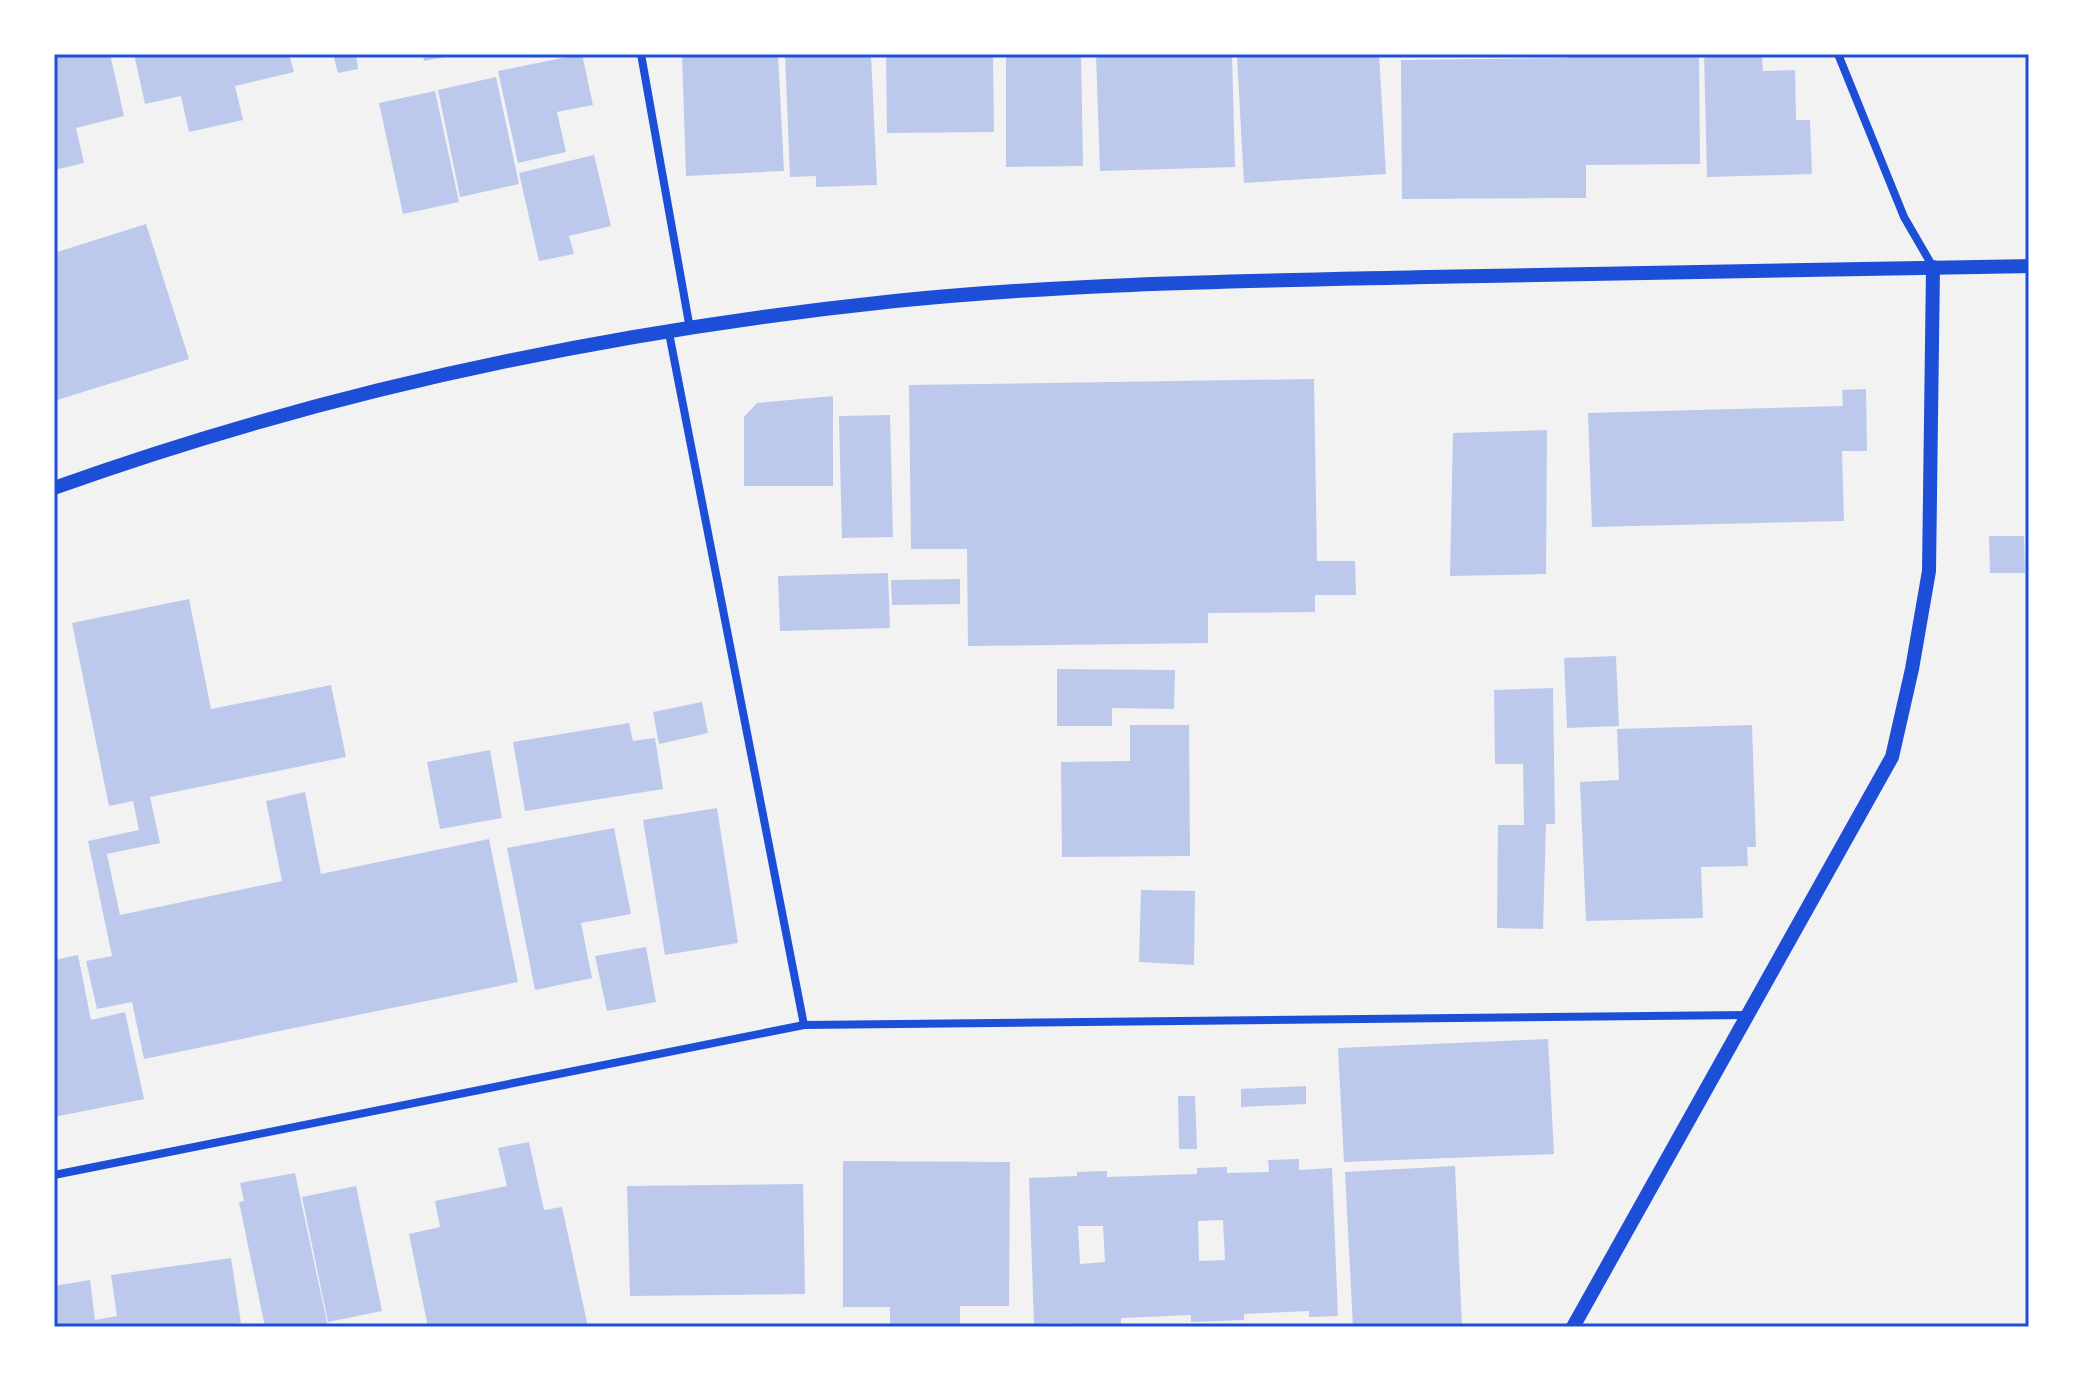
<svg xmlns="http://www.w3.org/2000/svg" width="2083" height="1381" font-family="Signika,sans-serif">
  <rect width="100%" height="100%" fill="#f2f2f2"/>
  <g fill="#bdc9ec" fill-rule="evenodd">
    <path d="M 54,54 L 110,54 L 124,116 L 76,128 L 84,163 L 54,170 Z"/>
    <path d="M 134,54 L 289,54 L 294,72 L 235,86 L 243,120 L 189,132 L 181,96 L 145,104 Z"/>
    <path d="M 333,54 L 356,54 L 358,69 L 338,73 Z"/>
    <path d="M 423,54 L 456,54 L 456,55 L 424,61 Z"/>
    <path d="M 582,54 L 593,105 L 557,112 L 566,152 L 518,163 L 498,71 Z"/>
    <path d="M 682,54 L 778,54 L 784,171 L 686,176 Z"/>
    <path d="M 785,54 L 871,54 L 877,185 L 816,187 L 816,176 L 790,177 Z"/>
    <path d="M 886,54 L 993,54 L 994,132 L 887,133 Z"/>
    <path d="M 1006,54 L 1081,54 L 1083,166 L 1006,167 Z"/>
    <path d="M 1096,54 L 1232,54 L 1235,167 L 1100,171 Z"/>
    <path d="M 1241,54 L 1379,54 L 1386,174 L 1244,183 L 1237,57 Z"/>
    <path d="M 1568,54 L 1699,54 L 1700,164 L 1586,165 L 1586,198 L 1402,199 L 1401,60 L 1568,58 Z"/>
    <path d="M 1704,54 L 1762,54 L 1763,71 L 1795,70 L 1796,120 L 1810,120 L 1812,174 L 1707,177 Z"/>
    <path d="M 496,77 L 519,184 L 460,197 L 438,90 Z"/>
    <path d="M 435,91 L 459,202 L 403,214 L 379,103 Z"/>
    <path d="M 594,155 L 611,226 L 569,236 L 574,254 L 539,261 L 519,173 Z"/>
    <path d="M 146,224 L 189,359 L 54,401 L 54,253 Z"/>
    <path d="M 1314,379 L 1317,561 L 1355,561 L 1356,595 L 1315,595 L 1315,612 L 1208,613 L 1208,643 L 968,646 L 967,549 L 911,549 L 909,385 Z"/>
    <path d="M 1866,389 L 1867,451 L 1842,451 L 1844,521 L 1592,527 L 1588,413 L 1843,406 L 1842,390 Z"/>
    <path d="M 833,396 L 833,486 L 744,486 L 744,417 L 757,403 Z"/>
    <path d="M 890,415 L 893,537 L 842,538 L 839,416 Z"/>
    <path d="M 1547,430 L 1546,574 L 1450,576 L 1453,433 Z"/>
    <path d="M 1989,536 L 2024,536 L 2025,573 L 1990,573 Z"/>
    <path d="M 888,573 L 890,628 L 780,631 L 778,576 Z"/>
    <path d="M 960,579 L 960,604 L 892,605 L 891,580 Z"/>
    <path d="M 189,599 L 211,709 L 331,685 L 346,757 L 150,797 L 160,843 L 107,854 L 120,915 L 282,881 L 266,801 L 305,792 L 321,874 L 489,839 L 518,982 L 144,1059 L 132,1002 L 97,1009 L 86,961 L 112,956 L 88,841 L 139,830 L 133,801 L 109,806 L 72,623 Z"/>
    <path d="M 1616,656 L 1619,726 L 1567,728 L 1564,658 Z"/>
    <path d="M 1057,669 L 1175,670 L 1174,709 L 1112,708 L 1112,726 L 1057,726 Z"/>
    <path d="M 1553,688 L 1555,824 L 1546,824 L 1543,929 L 1497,928 L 1498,825 L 1524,825 L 1523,764 L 1495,764 L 1494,690 Z"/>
    <path d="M 702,702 L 708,733 L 659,744 L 653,712 Z"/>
    <path d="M 629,723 L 633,741 L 655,738 L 663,789 L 525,811 L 513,742 Z"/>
    <path d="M 1130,725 L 1189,725 L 1190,856 L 1062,857 L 1061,762 L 1130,761 Z"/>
    <path d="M 1752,725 L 1756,847 L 1747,847 L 1748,866 L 1701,867 L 1703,918 L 1586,921 L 1580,782 L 1619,780 L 1617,729 Z"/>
    <path d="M 490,750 L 502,818 L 440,829 L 427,762 Z"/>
    <path d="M 717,808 L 738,943 L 665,955 L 643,820 Z"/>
    <path d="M 614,828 L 631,914 L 581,923 L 592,978 L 535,990 L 507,848 Z"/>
    <path d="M 1141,890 L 1195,891 L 1194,965 L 1139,962 Z"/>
    <path d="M 646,947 L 656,1002 L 607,1011 L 595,956 Z"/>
    <path d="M 78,955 L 91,1020 L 125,1012 L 144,1099 L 54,1117 L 54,960 Z"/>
    <path d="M 1548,1039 L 1554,1154 L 1344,1162 L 1338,1048 Z"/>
    <path d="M 1306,1086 L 1306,1104 L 1241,1107 L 1241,1089 Z"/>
    <path d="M 1178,1096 L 1195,1096 L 1197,1149 L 1179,1149 Z"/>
    <path d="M 529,1142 L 544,1210 L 562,1207 L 588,1327 L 428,1327 L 409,1234 L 440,1227 L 435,1201 L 507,1186 L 498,1148 Z"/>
    <path d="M 1299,1159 L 1299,1170 L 1332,1168 L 1338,1316 L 1309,1317 L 1309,1311 L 1244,1314 L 1244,1320 L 1191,1322 L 1191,1315 L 1121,1318 L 1121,1325 L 1070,1327 L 1070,1323 L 1034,1324 L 1029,1178 L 1077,1176 L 1077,1172 L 1107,1171 L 1107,1177 L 1197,1174 L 1197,1168 L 1227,1167 L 1227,1173 L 1269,1172 L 1268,1160 ZM 1223,1220 L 1225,1260 L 1199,1261 L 1198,1221 ZM 1078,1226 L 1103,1226 L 1105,1262 L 1080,1264 Z"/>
    <path d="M 843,1161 L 1010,1162 L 1009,1306 L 960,1306 L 960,1327 L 890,1327 L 890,1307 L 843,1307 Z"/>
    <path d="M 1455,1166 L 1462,1327 L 1353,1327 L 1345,1172 Z"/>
    <path d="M 295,1173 L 328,1327 L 265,1327 L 239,1202 L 244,1201 L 240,1183 Z"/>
    <path d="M 803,1184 L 805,1294 L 630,1296 L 627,1186 Z"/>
    <path d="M 356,1186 L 382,1311 L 328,1322 L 302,1197 Z"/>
    <path d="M 231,1258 L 241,1323 L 233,1324 L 233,1327 L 54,1327 L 54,1286 L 90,1280 L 95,1320 L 117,1316 L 111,1275 Z"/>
  </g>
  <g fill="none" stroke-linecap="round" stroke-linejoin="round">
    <g stroke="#1d4ed8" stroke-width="8">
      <path d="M 641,54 L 690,329"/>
      <path d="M 1838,54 L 1904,217 L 1933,267"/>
      <path d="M 669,333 L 804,1025"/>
      <path d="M 54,1175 L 804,1025 L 1747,1015"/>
    </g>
    <g stroke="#1d4ed8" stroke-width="14">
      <path d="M 54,488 C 324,391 610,331 895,301 C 1072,283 1249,281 1427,277 C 1627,273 1828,269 2029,266"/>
      <path d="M 1573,1327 L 1892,757 L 1912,669 L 1929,571 L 1933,267"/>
    </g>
  </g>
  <rect width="2083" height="1381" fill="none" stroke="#ffffff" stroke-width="112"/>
  <rect x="56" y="56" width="1971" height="1269" fill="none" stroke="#1d4ed8" stroke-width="3"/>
</svg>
